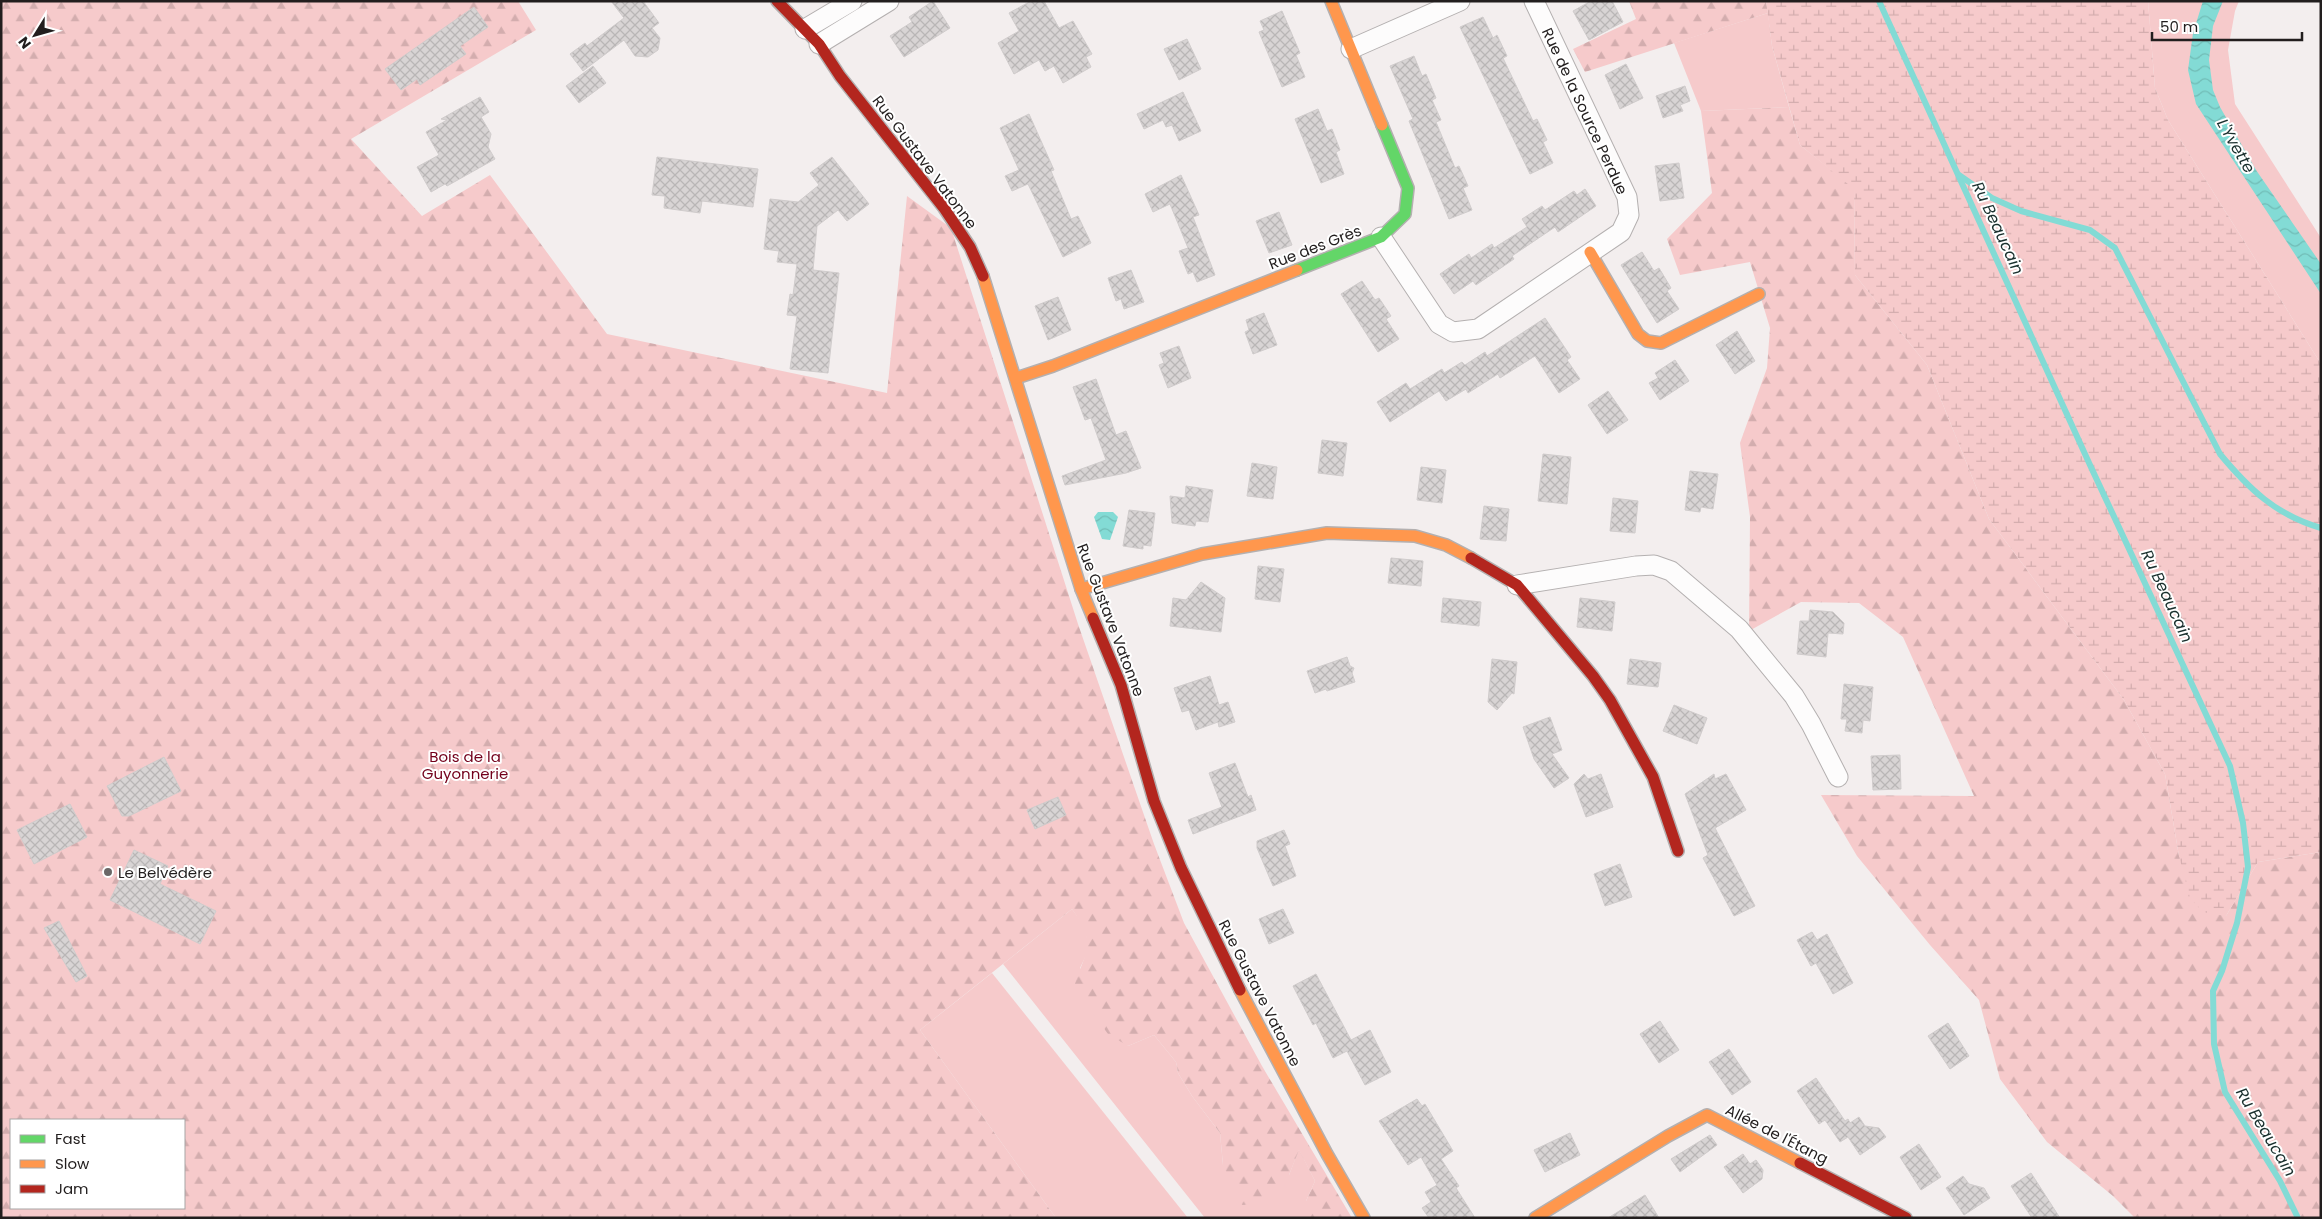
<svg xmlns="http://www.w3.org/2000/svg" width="2322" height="1219" font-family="Poppins,sans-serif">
  <defs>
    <pattern id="forest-firs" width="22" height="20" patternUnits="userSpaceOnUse" patternTransform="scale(1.25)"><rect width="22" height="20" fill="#f6cacb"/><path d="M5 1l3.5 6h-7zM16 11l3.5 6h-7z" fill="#d3adae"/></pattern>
    <pattern id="wetland-marsh" width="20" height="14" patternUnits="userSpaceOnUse" patternTransform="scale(1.25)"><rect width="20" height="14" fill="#f6cacb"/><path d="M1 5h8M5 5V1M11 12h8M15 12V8" fill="none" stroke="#d3adae"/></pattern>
    <pattern id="water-waves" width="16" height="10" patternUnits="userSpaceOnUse" patternTransform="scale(1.25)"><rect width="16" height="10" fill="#83dbd5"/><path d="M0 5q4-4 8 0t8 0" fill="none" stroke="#71bcb6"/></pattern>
    <pattern id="building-cross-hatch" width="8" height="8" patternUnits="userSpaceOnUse" patternTransform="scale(1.25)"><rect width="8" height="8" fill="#d8d4d4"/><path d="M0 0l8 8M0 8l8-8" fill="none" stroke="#b9b6b6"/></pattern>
  </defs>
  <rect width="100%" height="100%" fill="#f3eeee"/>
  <g fill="#f6cacb">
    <path d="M 2148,1 L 2239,1 L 2235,11 L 2228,50 L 2235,104 L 2321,238 L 2321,364 L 2168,120 L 2155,88 Z"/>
    <path d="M 1768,13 L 1772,46 L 1789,107 L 1701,111 L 1674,43 Z"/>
    <path d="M 1072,909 L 1085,927 L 1089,949 L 1080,968 L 1128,1046 L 1154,1035 L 1176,1062 L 1178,1073 L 1192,1096 L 1220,1133 L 1223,1165 L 1289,1175 L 1299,1149 L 1315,1181 L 1306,1201 L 1306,1218 L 1205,1218 L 1003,964 Z"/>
    <path d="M 992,973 L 1188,1218 L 1056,1218 L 920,1030 Z"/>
  </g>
  <g fill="url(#forest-firs)" fill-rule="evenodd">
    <path d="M 1,1 L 518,1 L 536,30 L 351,139 L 422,216 L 490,175 L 607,334 L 887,393 L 907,196 L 951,228 L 1078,624 L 1154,844 L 1184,923 L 1262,1066 L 1352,1218 L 1306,1218 L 1306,1201 L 1315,1181 L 1299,1150 L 1289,1175 L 1269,1203 L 1242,1205 L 1223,1165 L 1220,1133 L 1192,1096 L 1178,1073 L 1176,1062 L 1154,1035 L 1128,1046 L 1108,1034 L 1074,987 C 1086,949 1097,946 1072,909 L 920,1030 L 1056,1218 L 1,1218 ZM 11,1120 L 184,1120 L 184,1208 L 11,1208 Z"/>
    <path d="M 1629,1 L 1766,1 L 1768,13 L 1585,72 L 1573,49 L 1636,19 Z"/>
    <path d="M 1789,107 L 1800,145 L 1854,188 L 1855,275 L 1927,365 L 1989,519 L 2124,700 L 2165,774 L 2179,856 L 2226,916 L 2258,862 L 2321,852 L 2321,1218 L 2135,1218 L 2113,1196 L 2047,1142 L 2000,1079 L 1979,1000 L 1930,945 L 1857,856 L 1821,795 L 1974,796 L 1903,637 L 1859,603 L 1801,602 L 1749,631 L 1750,517 L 1740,443 L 1767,368 L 1770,328 L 1750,262 L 1680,275 L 1667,239 L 1712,193 L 1701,111 Z"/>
  </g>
  <path fill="url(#wetland-marsh)" d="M 1766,1 L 2148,1 L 2155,88 L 2168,120 L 2321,364 L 2321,852 L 2258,862 L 2226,916 L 2203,912 L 2190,898 L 2179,856 L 2165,774 L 2124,700 L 1989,519 L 1927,365 L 1855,275 L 1854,189 L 1800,145 L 1772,46 Z"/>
  <g fill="url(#water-waves)">
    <path d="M 2203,1 L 2223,1 L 2213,26 L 2209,60 L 2213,90 L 2220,107 L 2256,170 L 2321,264 L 2321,294 L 2196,104 L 2188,70 L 2193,33 Z"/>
    <path d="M 1098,512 L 1113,512 L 1118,517 L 1110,540 L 1102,539 L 1094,517 Z"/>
  </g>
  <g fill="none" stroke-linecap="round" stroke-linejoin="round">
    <g stroke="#83dbd5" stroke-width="6">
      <path d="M 1879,1 L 2090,465 L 2230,766 L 2243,823 L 2248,867 L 2237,923 L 2222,971 L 2213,991 L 2214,1044 L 2225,1092 L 2280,1181 L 2298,1218"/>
      <path d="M 1959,175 L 1992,198 L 2021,211 L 2090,230 L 2115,248 L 2220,454 C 2249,489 2276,515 2321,528"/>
    </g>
  </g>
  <g fill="url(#building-cross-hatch)" stroke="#d0cccc">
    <path d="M 611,1 L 643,1 L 659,23 L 652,28 L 660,38 L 658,50 L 648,57 L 635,56 L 624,40 L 583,71 L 570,54 L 585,43 L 587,46 L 624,18 Z"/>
    <path d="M 933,1 L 950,28 L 904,57 L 890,36 L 912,22 L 909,17 Z"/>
    <path d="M 1031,1 L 1044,1 L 1059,28 L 1073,21 L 1092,54 L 1086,57 L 1091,67 L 1063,83 L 1054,66 L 1045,71 L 1039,60 L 1014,74 L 998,43 L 1019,31 L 1009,13 Z"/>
    <path d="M 1591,1 L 1612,1 L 1623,22 L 1589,40 L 1573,11 Z"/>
    <path d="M 474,7 L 488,27 L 460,46 L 466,54 L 420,85 L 417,79 L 401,90 L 385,69 Z"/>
    <path d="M 1282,11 L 1300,53 L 1296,55 L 1305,77 L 1282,87 L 1259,32 L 1264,30 L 1260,21 Z"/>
    <path d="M 1483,17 L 1493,38 L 1497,35 L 1507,56 L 1503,58 L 1533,121 L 1537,119 L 1547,140 L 1543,142 L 1553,163 L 1530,174 L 1460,27 Z"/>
    <path d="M 1187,39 L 1201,69 L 1179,80 L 1164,49 Z"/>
    <path d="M 1414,56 L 1422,76 L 1426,74 L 1436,98 L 1432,100 L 1441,120 L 1436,122 L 1455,168 L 1459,166 L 1468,186 L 1463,188 L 1472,210 L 1449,219 L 1409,121 L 1413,119 L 1390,66 Z"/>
    <path d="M 1626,64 L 1643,98 L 1620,109 L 1605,75 Z"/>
    <path d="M 593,66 L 606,83 L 579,103 L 566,86 Z"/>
    <path d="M 1685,86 L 1690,101 L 1680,105 L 1683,111 L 1663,118 L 1656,96 Z"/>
    <path d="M 1183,92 L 1201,131 L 1179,141 L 1172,125 L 1166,127 L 1163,120 L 1144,129 L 1137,114 Z"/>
    <path d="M 480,97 L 489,112 L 481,117 L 491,134 L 488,147 L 495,159 L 447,186 L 445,184 L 431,192 L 417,167 L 439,155 L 426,132 L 447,120 L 441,119 Z"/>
    <path d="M 1318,109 L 1327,131 L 1332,129 L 1340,150 L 1336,152 L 1344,174 L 1321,183 L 1295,119 Z"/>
    <path d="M 1029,114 L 1054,170 L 1051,171 L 1071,219 L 1078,216 L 1091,243 L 1063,257 L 1028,184 L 1012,191 L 1005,176 L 1019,170 L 1000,128 Z"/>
    <path d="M 657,157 L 758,169 L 753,207 L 702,201 L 700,213 L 664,208 L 665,196 L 652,195 Z"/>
    <path d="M 832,157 L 869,204 L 847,221 L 838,210 L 817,226 L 813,270 L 839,273 L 828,373 L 790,369 L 797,316 L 787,315 L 790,294 L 793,295 L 797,264 L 777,262 L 779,251 L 764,249 L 770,199 L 798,202 L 819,185 L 810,173 Z"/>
    <path d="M 1679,163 L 1684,198 L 1660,201 L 1655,166 Z"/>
    <path d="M 1181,175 L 1199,215 L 1193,217 L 1215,275 L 1197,282 L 1193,272 L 1188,274 L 1179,251 L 1188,248 L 1170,204 L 1153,212 L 1145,194 Z"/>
    <path d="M 1585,189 L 1596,206 L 1558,232 L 1555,227 L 1512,256 L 1514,259 L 1476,285 L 1473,281 L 1454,294 L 1440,274 L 1469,254 L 1471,258 L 1492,244 L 1494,248 L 1527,227 L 1522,219 L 1542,206 L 1545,210 L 1574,191 L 1577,195 Z"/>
    <path d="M 1279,212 L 1292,245 L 1269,253 L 1256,221 Z"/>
    <path d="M 1642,252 L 1654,271 L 1659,268 L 1671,288 L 1667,291 L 1679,309 L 1657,323 L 1621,265 Z"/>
    <path d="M 1131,270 L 1144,302 L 1124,309 L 1121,299 L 1116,301 L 1108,278 Z"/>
    <path d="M 1362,281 L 1375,300 L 1379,298 L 1391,316 L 1386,319 L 1399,339 L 1378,352 L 1341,294 Z"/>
    <path d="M 1058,297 L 1071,330 L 1048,340 L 1035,306 Z"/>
    <path d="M 1264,313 L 1277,345 L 1253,354 L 1245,332 L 1249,330 L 1246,320 Z"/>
    <path d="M 1545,318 L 1571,357 L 1567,360 L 1580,379 L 1559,393 L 1535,356 L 1500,378 L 1498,374 L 1468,393 L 1466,389 L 1446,401 L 1439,391 L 1390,422 L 1377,402 L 1406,383 L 1410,389 L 1442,369 L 1444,373 L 1462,362 L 1465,365 L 1485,352 L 1487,356 Z"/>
    <path d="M 1737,331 L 1755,361 L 1735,374 L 1716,345 Z"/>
    <path d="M 1179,346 L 1191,378 L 1168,388 L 1159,365 L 1164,363 L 1160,353 Z"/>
    <path d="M 1675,360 L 1689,381 L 1660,400 L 1649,383 L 1658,378 L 1655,373 Z"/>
    <path d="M 1096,379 L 1116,435 L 1126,431 L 1141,468 L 1126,473 L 1065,485 L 1062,476 L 1106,460 L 1091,418 L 1085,420 L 1073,387 Z"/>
    <path d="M 1608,391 L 1628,420 L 1607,434 L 1588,405 Z"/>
    <path d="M 1322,440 L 1347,443 L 1343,476 L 1318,473 Z"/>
    <path d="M 1543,454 L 1571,457 L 1567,504 L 1538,501 Z"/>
    <path d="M 1252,463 L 1277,467 L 1273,499 L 1247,496 Z"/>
    <path d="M 1421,467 L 1446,470 L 1442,503 L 1417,500 Z"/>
    <path d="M 1690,471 L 1718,474 L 1713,509 L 1701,507 L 1700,512 L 1685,510 Z"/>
    <path d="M 1186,486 L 1213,490 L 1208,522 L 1196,521 L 1195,526 L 1172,523 L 1170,496 L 1185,498 Z"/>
    <path d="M 1613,498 L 1638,501 L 1635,533 L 1610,531 Z"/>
    <path d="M 1484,506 L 1509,509 L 1506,541 L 1480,539 Z"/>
    <path d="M 1129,510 L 1155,513 L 1151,546 L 1143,545 L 1143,549 L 1123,546 Z"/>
    <path d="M 1391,558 L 1423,561 L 1421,586 L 1388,583 Z"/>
    <path d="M 1258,566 L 1284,569 L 1280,602 L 1255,599 Z"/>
    <path d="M 1201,582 L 1225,598 L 1221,632 L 1170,626 L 1173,598 L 1186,600 Z"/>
    <path d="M 1443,598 L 1481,602 L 1479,626 L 1441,622 Z"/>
    <path d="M 1580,598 L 1615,602 L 1612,631 L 1577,627 Z"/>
    <path d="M 1810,610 L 1833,612 L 1844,623 L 1843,634 L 1828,633 L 1826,657 L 1797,654 L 1800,621 L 1809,621 Z"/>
    <path d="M 1347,657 L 1350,666 L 1354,668 L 1352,673 L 1355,682 L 1327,691 L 1326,689 L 1315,693 L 1307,671 Z"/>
    <path d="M 1492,659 L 1517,662 L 1514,694 L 1512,693 L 1497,710 L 1488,702 Z"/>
    <path d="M 1630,659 L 1661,663 L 1658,687 L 1627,684 Z"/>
    <path d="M 1210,676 L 1219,705 L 1228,702 L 1235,722 L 1219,727 L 1218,722 L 1196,730 L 1189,710 L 1182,712 L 1174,688 Z"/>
    <path d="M 1844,684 L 1873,687 L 1870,721 L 1863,720 L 1862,733 L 1845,731 L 1847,719 L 1841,719 Z"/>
    <path d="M 1674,705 L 1707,718 L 1697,744 L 1663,731 Z"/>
    <path d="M 1550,717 L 1562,750 L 1552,754 L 1569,778 L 1554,788 L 1534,759 L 1523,727 Z"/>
    <path d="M 1900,755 L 1901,789 L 1873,790 L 1871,756 Z"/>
    <path d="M 164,757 L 181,791 L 129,816 L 122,816 L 107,786 Z"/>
    <path d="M 1235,763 L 1248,797 L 1251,795 L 1256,810 L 1193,834 L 1188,820 L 1222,807 L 1209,773 Z"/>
    <path d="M 1584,774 L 1588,779 L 1601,774 L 1613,807 L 1586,817 L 1574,784 Z"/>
    <path d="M 1714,774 L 1715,779 L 1726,774 L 1746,810 L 1715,828 L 1755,906 L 1734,916 L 1703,858 L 1708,855 L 1685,794 Z"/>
    <path d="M 1058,797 L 1066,815 L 1035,829 L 1027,810 Z"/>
    <path d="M 70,804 L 87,837 L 34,864 L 17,830 Z"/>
    <path d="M 1284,830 L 1290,844 L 1285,846 L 1296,876 L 1273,886 L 1257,848 L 1257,841 Z"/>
    <path d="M 134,850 L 168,866 L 160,884 L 216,911 L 200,944 L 110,900 Z"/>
    <path d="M 1620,864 L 1632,897 L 1605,906 L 1594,874 Z"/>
    <path d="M 1283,909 L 1294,933 L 1269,944 L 1259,919 Z"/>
    <path d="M 59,921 L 87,976 L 76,982 L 44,928 Z"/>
    <path d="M 1812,932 L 1817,940 L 1827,934 L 1853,983 L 1833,994 L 1816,963 L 1811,966 L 1797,940 Z"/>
    <path d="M 1316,974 L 1351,1040 L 1370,1030 L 1391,1072 L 1365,1085 L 1347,1051 L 1333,1058 L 1316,1023 L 1313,1025 L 1293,986 Z"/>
    <path d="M 1660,1021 L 1679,1050 L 1659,1063 L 1640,1034 Z"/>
    <path d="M 1948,1023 L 1969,1056 L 1950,1069 L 1928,1036 Z"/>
    <path d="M 1729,1049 L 1751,1082 L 1732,1095 L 1709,1062 Z"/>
    <path d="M 1816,1078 L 1845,1121 L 1848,1119 L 1850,1123 L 1859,1117 L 1865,1126 L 1879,1128 L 1886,1137 L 1860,1155 L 1848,1137 L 1840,1142 L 1825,1120 L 1819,1124 L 1797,1091 Z"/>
    <path d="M 1417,1099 L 1422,1106 L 1425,1104 L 1453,1151 L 1441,1159 L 1459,1186 L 1456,1188 L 1475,1218 L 1429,1218 L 1422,1208 L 1431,1202 L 1425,1192 L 1437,1185 L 1421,1157 L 1408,1165 L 1379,1121 Z"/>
    <path d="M 1570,1133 L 1580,1155 L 1545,1172 L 1534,1150 Z"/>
    <path d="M 1710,1135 L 1717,1145 L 1680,1172 L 1671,1159 Z"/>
    <path d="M 1919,1144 L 1941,1177 L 1921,1190 L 1900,1157 Z"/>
    <path d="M 1743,1154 L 1750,1164 L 1756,1160 L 1763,1170 L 1762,1179 L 1743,1193 L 1724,1167 Z"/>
    <path d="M 2031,1173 L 2060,1218 L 2032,1218 L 2011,1186 Z"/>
    <path d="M 1963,1176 L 1969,1184 L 1984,1188 L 1990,1198 L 1964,1215 L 1946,1188 Z"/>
    <path d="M 1645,1195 L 1659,1218 L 1608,1218 Z"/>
  </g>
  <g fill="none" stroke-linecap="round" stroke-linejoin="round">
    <g stroke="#b4b0b0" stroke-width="21">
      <g id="street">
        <path d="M 805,29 L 852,1"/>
        <path d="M 819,44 L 889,1"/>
        <path d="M 1351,49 L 1460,1"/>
        <path d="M 1381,237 L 1439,324 L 1453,332 L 1478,329 L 1621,232 L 1629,215 L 1627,197 L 1534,1"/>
        <path d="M 1517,585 L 1636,566 L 1654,565 L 1671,571 L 1739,629 L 1794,696 L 1811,724 L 1838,777"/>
      </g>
    </g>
    <g stroke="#b4b0b0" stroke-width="14">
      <path id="fast" d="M 1297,270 L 1381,237 L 1405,214 L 1408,188 L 1382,125"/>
    </g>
    <g stroke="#b4b0b0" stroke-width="14">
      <g id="slow">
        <path d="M 1331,1 L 1382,125"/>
        <path d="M 1590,252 L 1638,334 L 1647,341 L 1661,343 L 1759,294"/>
        <path d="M 983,276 L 1081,589 L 1093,618"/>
        <path d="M 1016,378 L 1053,366 L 1297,270"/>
        <path d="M 1081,589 L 1202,554 L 1327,533 L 1415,536 L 1446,545 L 1471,558"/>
        <path d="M 1240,990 L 1327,1154 L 1364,1218"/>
        <path d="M 1535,1218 L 1668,1136 L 1707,1115 L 1800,1163"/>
      </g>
    </g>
    <g stroke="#b4b0b0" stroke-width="14">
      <g id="jam">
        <path d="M 777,1 L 819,44 L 840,76 L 944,208 L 970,247 L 983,276"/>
        <path d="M 1471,558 L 1517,585 L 1593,676 L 1610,700 L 1653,777 L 1678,851"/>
        <path d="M 1093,618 L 1121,685 L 1154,801 L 1181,868 L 1240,990"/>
        <path d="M 1800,1163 L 1906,1218"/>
      </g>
    </g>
    <use href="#street" stroke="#fdfcfc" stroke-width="19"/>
    <use href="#fast" stroke="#63d668" stroke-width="11"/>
    <use href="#slow" stroke="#ff974d" stroke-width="11"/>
    <use href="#jam" stroke="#b3261e" stroke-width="11"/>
  </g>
  <circle fill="#6b6767" stroke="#fff" stroke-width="2" cx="108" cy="872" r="5"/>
  <g text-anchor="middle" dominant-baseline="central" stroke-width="4" stroke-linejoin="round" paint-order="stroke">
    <g font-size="15" fill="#221e1e" stroke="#fff">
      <text transform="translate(1585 111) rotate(65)">Rue de la Source Perdue</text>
      <text transform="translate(925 162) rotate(53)">Rue Gustave Vatonne</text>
      <text transform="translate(1315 247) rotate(-21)">Rue des Grès</text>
      <text transform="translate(1111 620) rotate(69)">Rue Gustave Vatonne</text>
      <text transform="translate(1260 993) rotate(63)">Rue Gustave Vatonne</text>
      <text transform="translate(1777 1134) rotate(27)">Allée de l'Étang</text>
    </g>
    <g font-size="15" fill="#73001b" stroke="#fff">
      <text x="465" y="756">Bois de la<tspan x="465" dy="17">Guyonnerie</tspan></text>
    </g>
    <g font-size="15" fill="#221e1e" stroke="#fff" text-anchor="start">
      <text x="118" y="872">Le Belvédère</text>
    </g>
    <g font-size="16" font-style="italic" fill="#1a302e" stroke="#fff">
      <text transform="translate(2236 146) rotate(60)">L'Yvette</text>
      <text transform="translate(1998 228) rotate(65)">Ru Beaucain</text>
      <text transform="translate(2167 596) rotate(65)">Ru Beaucain</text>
      <text transform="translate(2266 1132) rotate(59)">Ru Beaucain</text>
    </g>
  </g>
  <rect width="2322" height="1219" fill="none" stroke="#221e1e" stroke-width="5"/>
  <rect x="10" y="1119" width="175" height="90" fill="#ffffff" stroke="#a7a5a5"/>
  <rect x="20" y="1135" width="25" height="8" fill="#63d668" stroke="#a7a5a5"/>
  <text x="55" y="1144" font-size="15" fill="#221e1e">Fast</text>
  <rect x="20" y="1160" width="25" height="8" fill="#ff974d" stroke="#a7a5a5"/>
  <text x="55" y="1169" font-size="15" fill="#221e1e">Slow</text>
  <rect x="20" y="1185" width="25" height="8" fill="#b3261e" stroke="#a7a5a5"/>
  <text x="55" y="1194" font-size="15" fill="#221e1e">Jam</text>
  <g transform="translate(35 35) rotate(233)" stroke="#ffffff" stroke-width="4" paint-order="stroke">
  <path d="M0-4L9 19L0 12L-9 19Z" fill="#221e1e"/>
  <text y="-8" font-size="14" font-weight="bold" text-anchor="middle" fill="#221e1e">N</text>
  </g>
  <path d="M2152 32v8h150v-8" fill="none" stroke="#221e1e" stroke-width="2.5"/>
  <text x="2160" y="32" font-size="15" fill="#221e1e" stroke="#ffffff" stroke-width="4" paint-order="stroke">50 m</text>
</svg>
